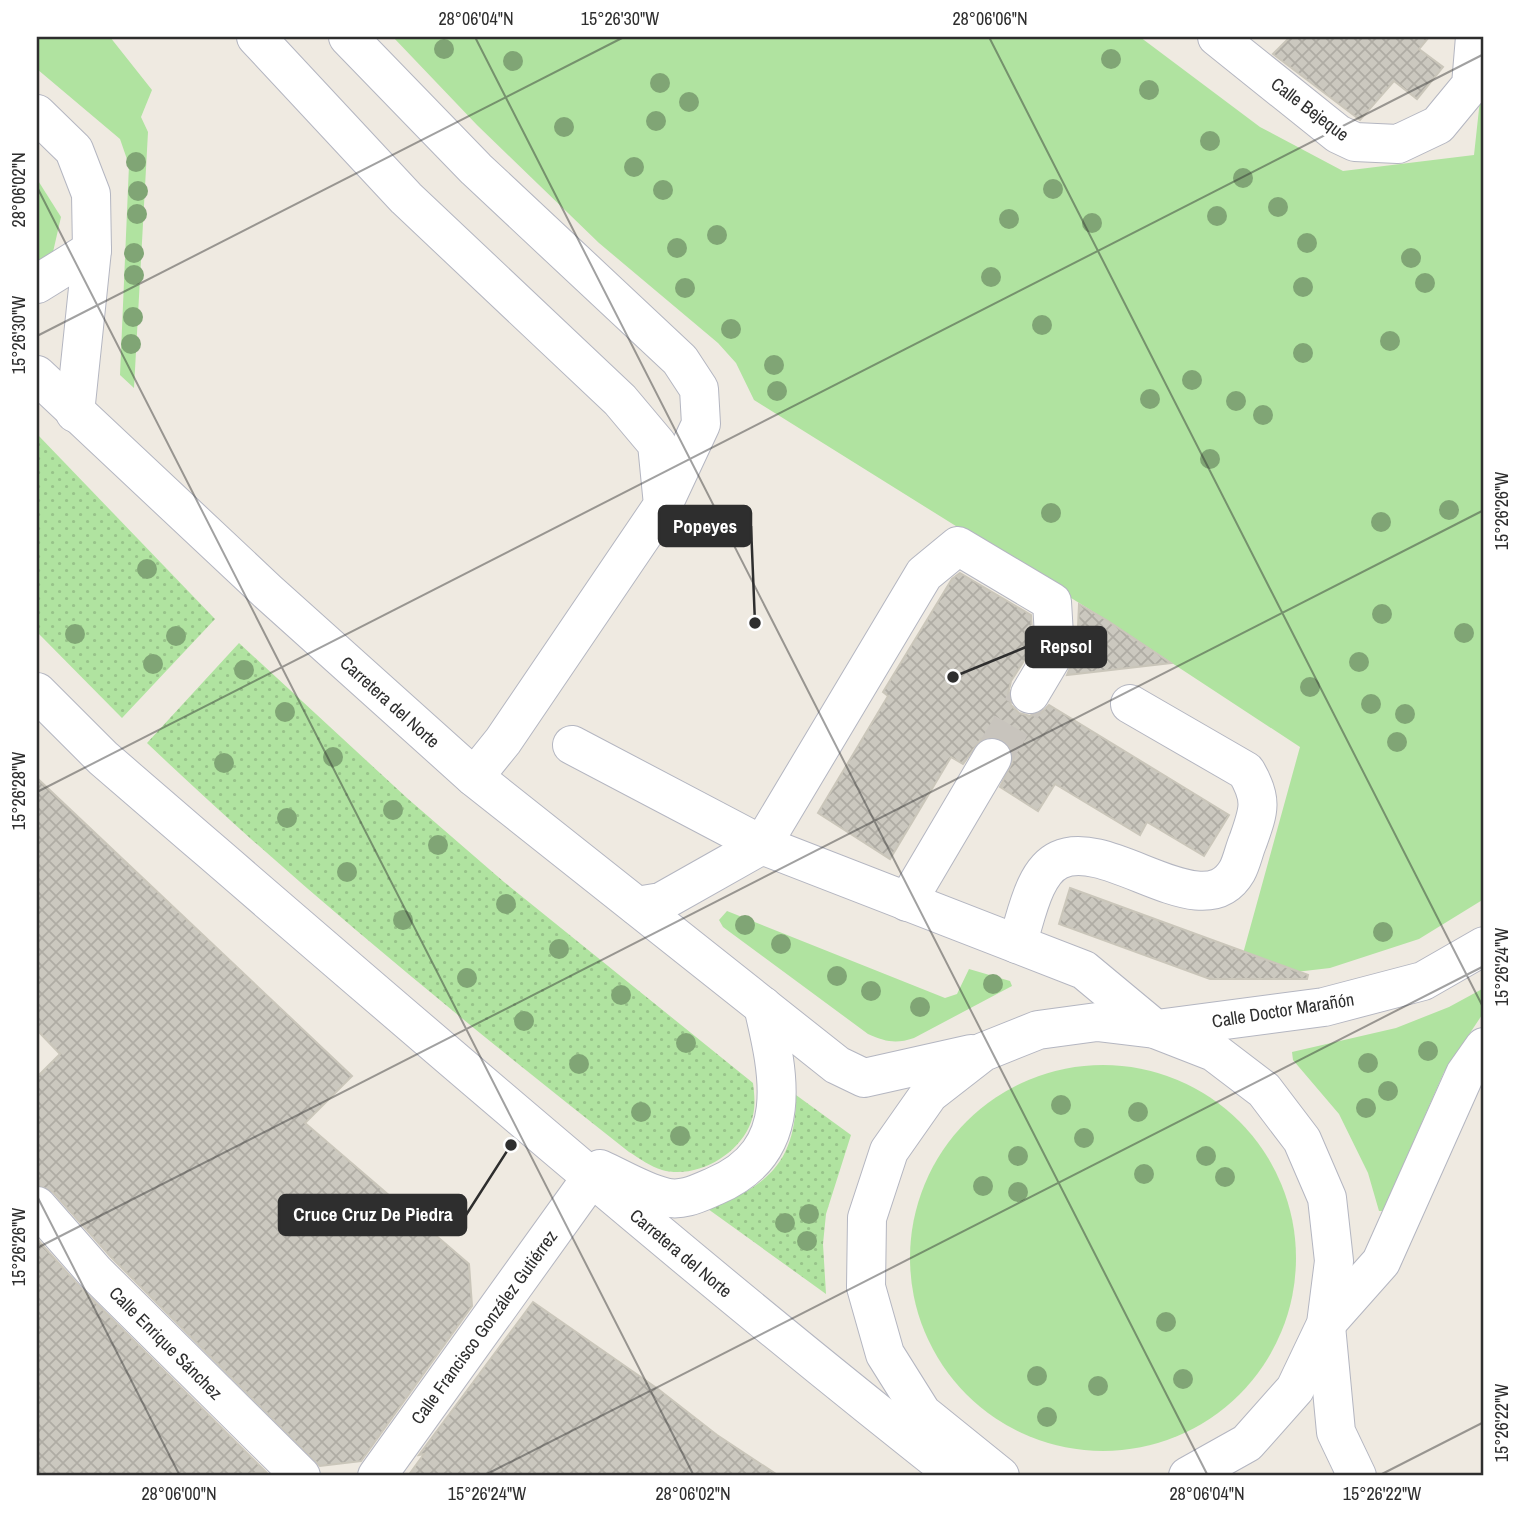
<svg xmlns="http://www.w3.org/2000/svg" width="1521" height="1513" font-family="'Archivo Narrow',sans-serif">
  <defs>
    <pattern id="grass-dots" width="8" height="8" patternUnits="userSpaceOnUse" patternTransform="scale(1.75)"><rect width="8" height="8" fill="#b0e3a0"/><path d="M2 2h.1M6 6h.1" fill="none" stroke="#98c38a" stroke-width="1.8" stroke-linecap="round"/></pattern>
    <pattern id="building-cross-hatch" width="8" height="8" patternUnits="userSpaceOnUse" patternTransform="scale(1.75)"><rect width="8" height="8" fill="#cbc8bf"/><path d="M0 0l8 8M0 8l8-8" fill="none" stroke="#afaca4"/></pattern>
  </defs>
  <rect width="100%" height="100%" fill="#efeae1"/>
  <g fill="url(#grass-dots)">
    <path d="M 37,434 L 215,619 L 122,718 L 37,632 Z"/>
    <path d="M 239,643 L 407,798 L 504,882 L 753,1083 C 755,1099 756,1112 749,1127 C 735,1157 695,1179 662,1170 C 651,1167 639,1158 629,1152 C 463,1021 300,889 147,743 Z"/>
    <path d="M 796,1095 L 851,1135 L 826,1214 L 823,1244 L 826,1294 L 708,1209 C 768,1186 796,1162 796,1095 Z"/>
  </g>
  <g fill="#b0e3a0">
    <path d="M 37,37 L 110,37 L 152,90 L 141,117 L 148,132 L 134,388 L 120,375 L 129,165 L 120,139 L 37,69 Z"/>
    <path d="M 393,37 L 1140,37 L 1260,127 L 1343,171 L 1474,155 L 1484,63 L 1484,899 L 1419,939 L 1330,968 L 1236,979 L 1300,747 L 1108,621 L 754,400 L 736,363 L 718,343 L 599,243 L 477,125 Z"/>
    <path d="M 37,179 L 61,217 L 53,252 L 37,268 Z"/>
    <path d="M 727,911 L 945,998 L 957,994 L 969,969 L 1010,981 L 1012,986 L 914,1038 C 896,1044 886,1042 868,1034 L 723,927 L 719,920 Z"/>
    <path d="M 1484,988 L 1484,1012 L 1444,1072 L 1383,1211 L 1379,1211 L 1368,1173 L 1339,1114 L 1293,1060 L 1292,1052 L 1396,1028 L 1449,1007 Z"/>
    <circle cx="1103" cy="1258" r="193"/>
  </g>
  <g fill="url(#building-cross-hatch)" stroke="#cac6ba" stroke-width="2">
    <path d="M 1290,37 L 1429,37 L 1419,49 L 1443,67 L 1417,99 L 1394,81 L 1360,120 L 1273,54 Z"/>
    <path d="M 960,573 L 1031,615 L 1033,647 L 1011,681 L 1008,694 L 1011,705 L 1019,713 L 1030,716 L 1041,713 L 1049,705 L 1229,815 L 1204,856 L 1147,822 L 1140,835 L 1055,784 L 1038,811 L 1000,787 L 1014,758 L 1011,747 L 1002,739 L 993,736 L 981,739 L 963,764 L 951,757 L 890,859 L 818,813 L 888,696 L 883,692 L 952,579 Z"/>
    <path d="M 1079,604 L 1108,621 L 1171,663 L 1067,675 L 1077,651 Z"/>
    <path d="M 37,778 L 352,1076 L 305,1123 L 469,1264 L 472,1306 L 361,1461 L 320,1466 L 111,1257 L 53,1192 L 37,1185 L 37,1077 L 60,1054 L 37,1030 Z"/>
    <path d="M 1070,888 L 1308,975 L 1307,979 L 1210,979 L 1059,924 Z"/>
    <path d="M 37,1239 L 80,1287 L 266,1472 L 228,1476 L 37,1476 Z"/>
    <path d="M 533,1302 L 658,1389 L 717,1435 L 779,1476 L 408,1476 L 424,1454 L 419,1455 Z"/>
  </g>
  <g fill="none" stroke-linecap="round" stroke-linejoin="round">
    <path stroke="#c8c4bd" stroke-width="38" stroke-dasharray="38 19" stroke-linecap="butt" d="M 992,758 L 1030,694"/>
    <g stroke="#b4b6c1" stroke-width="40">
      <g id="minor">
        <path d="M 256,37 L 406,198 L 620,400 L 657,444 L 663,505 L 503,741 L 474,777"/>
        <path d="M 348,37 L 476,169 L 680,360 L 699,389 L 701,424 L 664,503"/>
        <path d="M 1217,37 L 1338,134 L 1355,142 L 1398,144 L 1438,125 L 1471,85 L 1475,37"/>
        <path d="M 37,114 L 74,150 L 91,194 L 92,250 L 75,413"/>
        <path d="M 37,284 L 92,250"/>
        <path d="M 37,375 L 267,591 L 474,777 L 837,1065 L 864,1078 L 971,1054"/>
        <path d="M 37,692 L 103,758 C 385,1001 665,1246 957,1476"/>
        <path d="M 572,745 L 762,845 L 924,574 L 958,546 L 1052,602 L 1055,652 L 1030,694"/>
        <path d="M 907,902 L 992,758"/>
        <path d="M 637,906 L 661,902 L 762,845 L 1084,970 L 1155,1029"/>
        <path d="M 1017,944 C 1026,919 1033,872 1059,860 C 1109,836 1203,930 1237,871 C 1242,862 1244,850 1248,841 C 1259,810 1263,800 1246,771 L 1130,704"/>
        <path d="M 1157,1029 L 1324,1007 L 1423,981 L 1484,946"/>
        <path d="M 600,1169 C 620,1178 643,1192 664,1197 C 682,1202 699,1193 715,1186 C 797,1151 779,1074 763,1006"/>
        <path d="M 37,1206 L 95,1272 L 301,1476"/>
        <path d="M 1326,1324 L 1381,1262 L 1465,1074 L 1484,1047"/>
        <path d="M 1326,1326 L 1336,1432 L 1357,1476"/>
        <path d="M 377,1476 L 591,1178"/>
        <path d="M 1000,1476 L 922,1413 L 885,1354 L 866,1287 L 867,1218 L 889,1151 L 929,1094 L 983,1052 L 1038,1030 L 1097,1022 L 1155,1029 L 1214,1052 L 1264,1090 L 1302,1140 L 1327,1198 L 1334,1261 L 1326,1324 L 1295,1389 L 1247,1443 L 1188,1476"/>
      </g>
    </g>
    <use href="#minor" stroke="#fff" stroke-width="38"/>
  </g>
  <g fill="#80a575">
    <circle cx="444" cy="49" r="10"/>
    <circle cx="1111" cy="59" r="10"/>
    <circle cx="513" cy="61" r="10"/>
    <circle cx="660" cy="83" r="10"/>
    <circle cx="1149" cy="90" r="10"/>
    <circle cx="689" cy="102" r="10"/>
    <circle cx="656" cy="121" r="10"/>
    <circle cx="564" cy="127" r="10"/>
    <circle cx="1210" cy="141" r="10"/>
    <circle cx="136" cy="162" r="10"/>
    <circle cx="634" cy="167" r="10"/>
    <circle cx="1243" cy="178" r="10"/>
    <circle cx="1053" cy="189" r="10"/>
    <circle cx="663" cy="190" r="10"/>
    <circle cx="138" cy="191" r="10"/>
    <circle cx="1278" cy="207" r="10"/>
    <circle cx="137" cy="214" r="10"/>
    <circle cx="1217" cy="216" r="10"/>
    <circle cx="1009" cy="219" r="10"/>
    <circle cx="1092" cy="223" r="10"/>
    <circle cx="717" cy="235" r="10"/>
    <circle cx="1307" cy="243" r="10"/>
    <circle cx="677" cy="248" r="10"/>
    <circle cx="134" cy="253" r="10"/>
    <circle cx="1411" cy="258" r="10"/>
    <circle cx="134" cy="275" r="10"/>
    <circle cx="991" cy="277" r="10"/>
    <circle cx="1425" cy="283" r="10"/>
    <circle cx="1303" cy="287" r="10"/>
    <circle cx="685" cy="288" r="10"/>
    <circle cx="133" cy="317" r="10"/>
    <circle cx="1042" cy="325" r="10"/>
    <circle cx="731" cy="329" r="10"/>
    <circle cx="1390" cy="341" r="10"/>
    <circle cx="131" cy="344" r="10"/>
    <circle cx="1303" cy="353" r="10"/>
    <circle cx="774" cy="365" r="10"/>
    <circle cx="1192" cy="380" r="10"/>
    <circle cx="777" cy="391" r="10"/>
    <circle cx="1150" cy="399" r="10"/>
    <circle cx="1236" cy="401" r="10"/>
    <circle cx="1263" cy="415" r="10"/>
    <circle cx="1210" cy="459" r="10"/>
    <circle cx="1449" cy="510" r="10"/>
    <circle cx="1051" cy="513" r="10"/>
    <circle cx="1381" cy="522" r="10"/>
    <circle cx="147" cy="569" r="10"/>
    <circle cx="1382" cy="614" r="10"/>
    <circle cx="1464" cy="633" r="10"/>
    <circle cx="75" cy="634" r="10"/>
    <circle cx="176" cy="636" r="10"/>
    <circle cx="1359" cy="662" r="10"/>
    <circle cx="153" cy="664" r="10"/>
    <circle cx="244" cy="670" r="10"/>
    <circle cx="1310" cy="687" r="10"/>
    <circle cx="1371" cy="704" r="10"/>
    <circle cx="285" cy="712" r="10"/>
    <circle cx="1405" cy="714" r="10"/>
    <circle cx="1397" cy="742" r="10"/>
    <circle cx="333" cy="757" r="10"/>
    <circle cx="224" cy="763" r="10"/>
    <circle cx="393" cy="810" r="10"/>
    <circle cx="287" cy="818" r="10"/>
    <circle cx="438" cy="845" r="10"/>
    <circle cx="347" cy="872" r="10"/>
    <circle cx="506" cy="904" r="10"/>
    <circle cx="403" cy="920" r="10"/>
    <circle cx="745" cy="925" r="10"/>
    <circle cx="1383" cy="932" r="10"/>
    <circle cx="781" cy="944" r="10"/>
    <circle cx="559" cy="949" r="10"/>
    <circle cx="837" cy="976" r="10"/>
    <circle cx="467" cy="978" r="10"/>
    <circle cx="993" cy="984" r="10"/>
    <circle cx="871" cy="991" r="10"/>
    <circle cx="621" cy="995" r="10"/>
    <circle cx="920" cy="1007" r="10"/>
    <circle cx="524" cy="1021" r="10"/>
    <circle cx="686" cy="1043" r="10"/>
    <circle cx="1428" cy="1051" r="10"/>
    <circle cx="1368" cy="1063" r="10"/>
    <circle cx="579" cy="1064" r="10"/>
    <circle cx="1388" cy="1091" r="10"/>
    <circle cx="1061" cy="1105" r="10"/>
    <circle cx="1366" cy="1108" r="10"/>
    <circle cx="641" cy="1112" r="10"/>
    <circle cx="1138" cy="1112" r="10"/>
    <circle cx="680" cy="1136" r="10"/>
    <circle cx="1084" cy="1138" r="10"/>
    <circle cx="1018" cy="1156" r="10"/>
    <circle cx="1206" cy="1156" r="10"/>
    <circle cx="1144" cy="1174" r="10"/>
    <circle cx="1225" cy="1177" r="10"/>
    <circle cx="983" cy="1186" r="10"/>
    <circle cx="1018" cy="1192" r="10"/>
    <circle cx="809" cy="1214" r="10"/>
    <circle cx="785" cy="1223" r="10"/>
    <circle cx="807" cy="1241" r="10"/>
    <circle cx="1166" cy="1322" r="10"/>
    <circle cx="1037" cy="1376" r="10"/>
    <circle cx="1183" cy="1379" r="10"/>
    <circle cx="1098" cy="1386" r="10"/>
    <circle cx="1047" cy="1417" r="10"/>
  </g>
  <path fill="none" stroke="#2e2e2e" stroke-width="2" stroke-opacity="0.45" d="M 475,37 L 1208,1476M 989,37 L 1484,1009M 37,187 L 694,1476M 37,336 L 624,37M 37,792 L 1484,54M 37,1196 L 180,1476M 37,1248 L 1484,510M 483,1476 L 1484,966M 1378,1476 L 1484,1422"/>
  <g text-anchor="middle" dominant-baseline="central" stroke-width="7" stroke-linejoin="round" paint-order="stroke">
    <g font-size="18" fill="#2e2e2e" stroke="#fff">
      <text transform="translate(1310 109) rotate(37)">Calle Bejeque</text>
      <text transform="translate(390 702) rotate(42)">Carretera del Norte</text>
      <text transform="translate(1283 1010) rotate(-9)">Calle Doctor Marañón</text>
      <text transform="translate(681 1253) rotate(40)">Carretera del Norte</text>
      <text transform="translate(484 1327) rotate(-54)">Calle Francisco González Gutiérrez</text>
      <text transform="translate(166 1343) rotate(45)">Calle Enrique Sánchez</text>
    </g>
  </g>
  <path fill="none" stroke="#2e2e2e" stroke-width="2.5" d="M755 623L751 526M953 677L1026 647M511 1145L466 1215"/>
  <g fill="#2e2e2e" stroke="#fff" stroke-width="2.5">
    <circle cx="755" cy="623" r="7"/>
    <circle cx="953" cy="677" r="7"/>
    <circle cx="511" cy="1145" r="7"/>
  </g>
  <g fill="#2e2e2e" stroke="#2e2e2e" stroke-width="2.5">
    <rect x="659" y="506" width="92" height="40" rx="7"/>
    <rect x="1026" y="627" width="80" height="40" rx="7"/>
    <rect x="279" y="1195" width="187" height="40" rx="7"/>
  </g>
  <g font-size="19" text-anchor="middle" font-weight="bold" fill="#fff">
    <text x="705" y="533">Popeyes</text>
    <text x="1066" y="653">Repsol</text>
    <text x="373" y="1221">Cruce Cruz De Piedra</text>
  </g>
  <rect width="1521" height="1513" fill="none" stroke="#ffffff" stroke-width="77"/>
  <rect x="38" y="38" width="1444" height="1436" fill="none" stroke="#2e2e2e" stroke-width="2.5"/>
  <g font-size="18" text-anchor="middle" fill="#2e2e2e">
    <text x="476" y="25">28°06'04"N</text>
    <text x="620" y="25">15°26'30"W</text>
    <text x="990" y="25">28°06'06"N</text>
    <text transform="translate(19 190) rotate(-90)" y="6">28°06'02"N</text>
    <text transform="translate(19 335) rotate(-90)" y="6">15°26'30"W</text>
    <text transform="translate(1502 511) rotate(-90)" y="6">15°26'26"W</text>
    <text transform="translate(19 791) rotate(-90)" y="6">15°26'28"W</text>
    <text transform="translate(1502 967) rotate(-90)" y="6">15°26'24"W</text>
    <text transform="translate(19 1247) rotate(-90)" y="6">15°26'26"W</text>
    <text transform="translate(1502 1423) rotate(-90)" y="6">15°26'22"W</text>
    <text x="179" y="1500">28°06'00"N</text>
    <text x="487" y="1500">15°26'24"W</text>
    <text x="693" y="1500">28°06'02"N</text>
    <text x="1207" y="1500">28°06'04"N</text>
    <text x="1382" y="1500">15°26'22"W</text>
  </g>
</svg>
